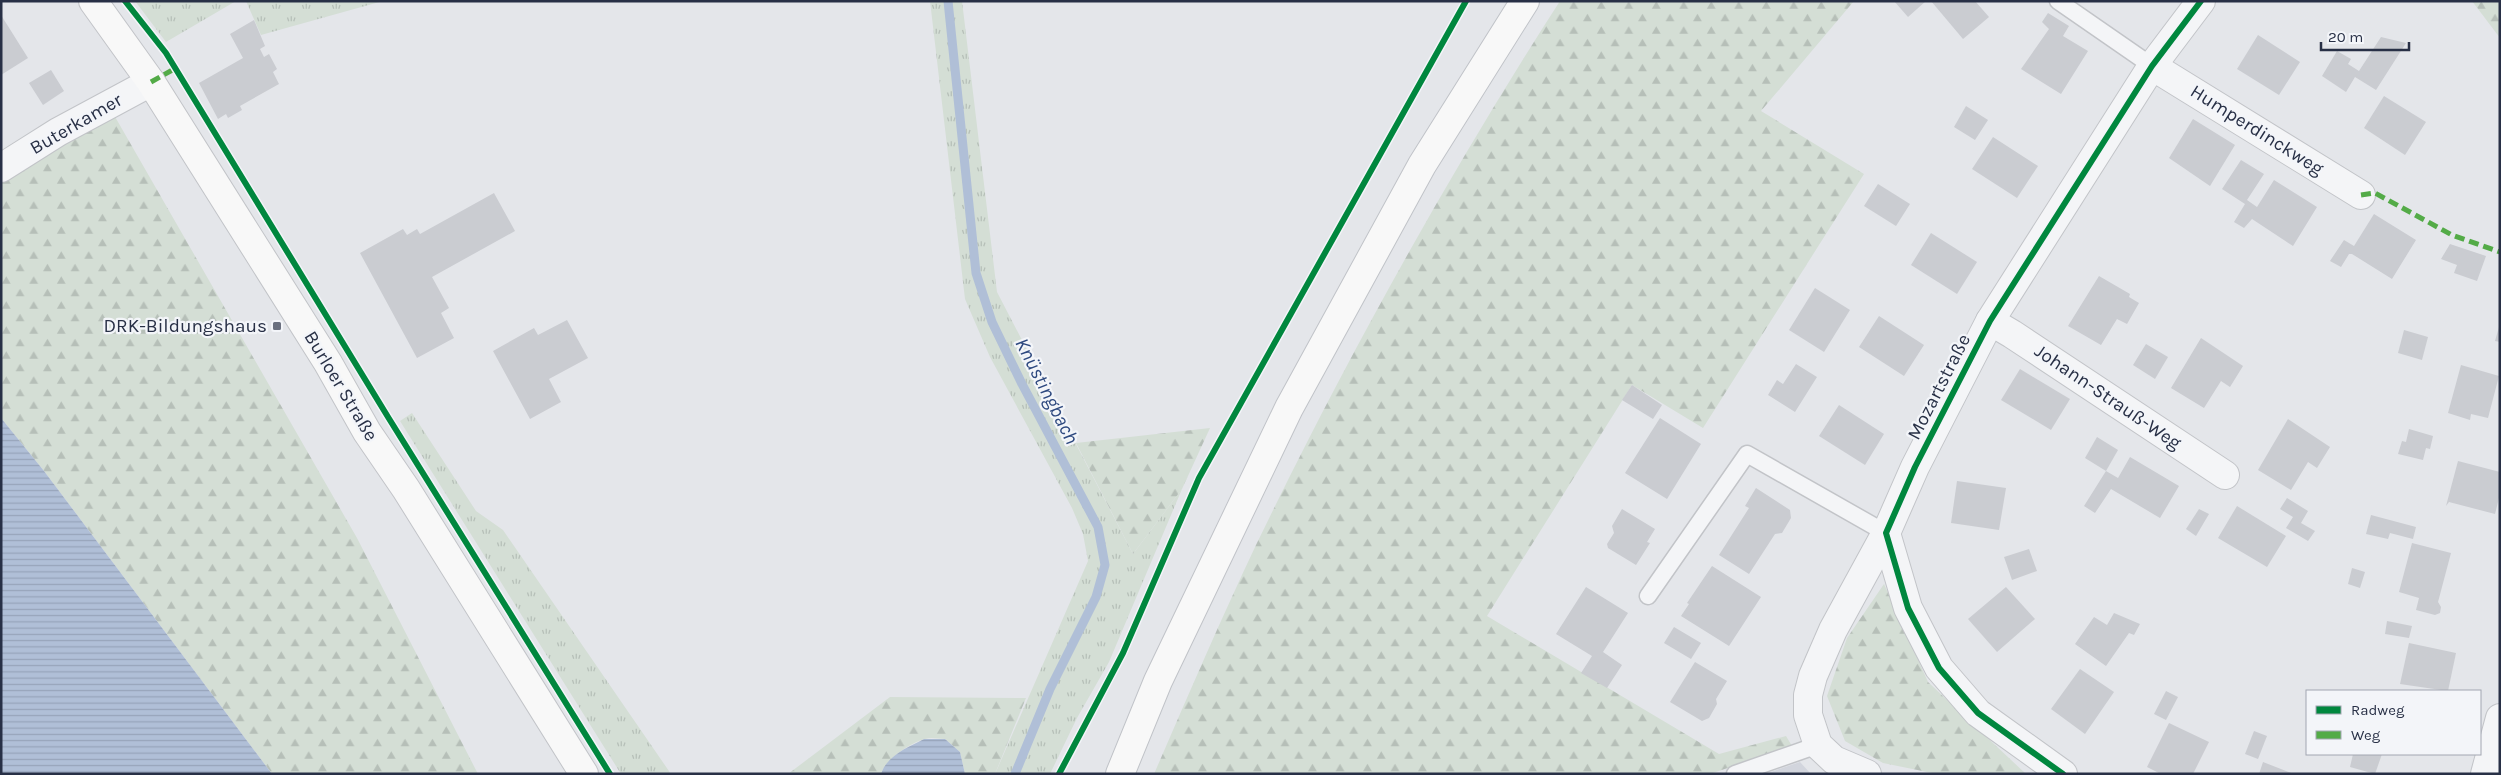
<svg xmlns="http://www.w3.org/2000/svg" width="2501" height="775" font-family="Karla,sans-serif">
  <defs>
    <pattern id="grass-tufts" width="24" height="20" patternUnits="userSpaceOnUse" patternTransform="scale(1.25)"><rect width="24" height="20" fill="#d4ded5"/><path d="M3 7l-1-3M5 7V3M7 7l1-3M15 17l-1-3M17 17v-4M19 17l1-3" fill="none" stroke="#b6bfb8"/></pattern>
    <pattern id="forest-firs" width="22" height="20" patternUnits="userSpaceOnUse" patternTransform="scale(1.25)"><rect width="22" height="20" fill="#d4ded5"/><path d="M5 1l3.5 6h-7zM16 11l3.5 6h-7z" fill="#b6bfb8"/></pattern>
    <pattern id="water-rules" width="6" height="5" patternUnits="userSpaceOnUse" patternTransform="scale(1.25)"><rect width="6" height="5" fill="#b0bfd7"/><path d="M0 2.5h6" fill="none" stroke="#97a4ba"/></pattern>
  </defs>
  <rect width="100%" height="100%" fill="#e4e6ea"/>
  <path fill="#d2d5dd" d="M 1800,762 L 1811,774 L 1765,774 Z"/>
  <g fill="url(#grass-tufts)">
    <path d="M 135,1 L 236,1 L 166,42 Z"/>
    <path d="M 246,1 L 383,1 L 261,35 Z"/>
    <path d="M 930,1 L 962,1 L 997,292 L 1133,554 L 1182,489 L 1109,662 L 1077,718 L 1050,774 L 995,774 L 1088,561 L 1083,534 L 1072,508 L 990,357 L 965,299 Z"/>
    <path d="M 412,413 L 476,511 L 503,530 L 671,774 L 621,774 L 400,421 Z"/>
  </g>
  <g fill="url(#forest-firs)">
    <path d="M 1560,1 L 1854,1 L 1761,111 L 1864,174 L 1703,428 L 1632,385 L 1487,616 L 1719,754 L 1786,736 L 1792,746 L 1710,774 L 1154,774 C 1187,698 1220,621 1256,545 C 1346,359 1448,175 1560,1 Z"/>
    <path d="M 2472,1 L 2500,1 L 2500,38 Z"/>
    <path d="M 114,115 L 357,538 L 478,774 L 272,774 L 44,471 L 1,418 L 1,178 Z"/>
    <path d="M 1210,428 L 1182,489 L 1133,554 L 1076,443 Z"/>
    <path d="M 1884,584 L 1928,682 L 2026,774 L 1937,774 L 1883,763 L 1845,741 L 1827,696 L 1847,638 Z"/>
    <path d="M 890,697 L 1026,698 L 995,774 L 965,774 L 960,752 L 945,739 C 939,739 931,737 925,739 C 911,742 885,760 881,774 L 788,774 Z"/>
  </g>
  <g fill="url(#water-rules)">
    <path d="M 1,418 L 44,471 L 272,774 L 1,774 Z"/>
    <path d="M 924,739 L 945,739 L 960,752 L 965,774 L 881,774 C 887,755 909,747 924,739 Z"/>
  </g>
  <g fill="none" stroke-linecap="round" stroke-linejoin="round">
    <path stroke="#b0bfd7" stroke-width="9" d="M 948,1 L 976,273 L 992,322 L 1022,384 L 1098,527 L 1105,565 L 1096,597 L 1050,689 L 1015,774"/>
  </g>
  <g fill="#caccd1">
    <path d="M 1894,1 L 1926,1 L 1908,17 Z"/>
    <path d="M 1931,1 L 1975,1 L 1989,17 L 1963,39 Z"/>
    <path d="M 2048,13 L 2069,26 L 2063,36 L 2088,51 L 2061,94 L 2021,69 L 2049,29 L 2042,22 Z"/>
    <path d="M 1,15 L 28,58 L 1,75 Z"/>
    <path d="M 254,20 L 265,46 L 260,49 L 264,57 L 269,54 L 277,69 L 273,72 L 279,84 L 240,106 L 242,110 L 228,118 L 226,114 L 218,119 L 199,83 L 243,58 L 230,34 Z"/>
    <path d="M 2258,35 L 2300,62 L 2279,95 L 2237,69 Z"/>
    <path d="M 2381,37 L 2406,43 L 2376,90 L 2355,77 L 2346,92 L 2322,76 L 2337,51 L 2351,59 L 2348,64 L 2359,71 Z"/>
    <path d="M 51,70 L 64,91 L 43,105 L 29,83 Z"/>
    <path d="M 2384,96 L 2426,122 L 2405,155 L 2364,128 Z"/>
    <path d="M 1966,106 L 1988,120 L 1975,140 L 1954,127 Z"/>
    <path d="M 2193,119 L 2235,145 L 2210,186 L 2169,158 Z"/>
    <path d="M 1993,137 L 2038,166 L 2017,198 L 1972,169 Z"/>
    <path d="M 2241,160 L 2264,174 L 2247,200 L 2257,207 L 2274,180 L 2317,207 L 2293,246 L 2252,219 L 2244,228 L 2234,222 L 2245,204 L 2222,189 Z"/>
    <path d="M 1878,184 L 1910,204 L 1896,226 L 1864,206 Z"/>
    <path d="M 494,193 L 515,231 L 432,277 L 449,308 L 441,313 L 454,338 L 417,358 L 360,253 L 403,229 L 407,235 L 417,229 L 420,234 Z"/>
    <path d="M 2374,214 L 2416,240 L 2392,279 L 2352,254 L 2349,254 L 2341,267 L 2330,261 L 2344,240 L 2354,246 Z"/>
    <path d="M 1931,233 L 1977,262 L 1957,294 L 1911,265 Z"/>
    <path d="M 2450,244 L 2486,256 L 2477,281 L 2454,273 L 2457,265 L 2441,259 Z"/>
    <path d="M 2099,276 L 2130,294 L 2129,297 L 2139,303 L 2127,324 L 2117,319 L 2101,345 L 2068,326 Z"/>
    <path d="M 1815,288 L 1850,310 L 1824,352 L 1789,330 Z"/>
    <path d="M 1879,316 L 1924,345 L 1904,376 L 1859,347 Z"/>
    <path d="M 567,320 L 588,358 L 549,379 L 561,402 L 530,419 L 493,351 L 534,328 L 538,335 Z"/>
    <path d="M 2499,327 L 2500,327 L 2500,342 L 2495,341 Z"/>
    <path d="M 2404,330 L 2428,337 L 2422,360 L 2398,353 Z"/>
    <path d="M 2201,338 L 2243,366 L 2230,387 L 2221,381 L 2204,408 L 2171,388 Z"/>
    <path d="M 2146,344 L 2168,357 L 2155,379 L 2133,365 Z"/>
    <path d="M 1796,364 L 1817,377 L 1795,412 L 1768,395 L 1777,380 L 1783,384 Z"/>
    <path d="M 2461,365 L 2499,376 L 2488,418 L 2471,414 L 2470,420 L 2448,413 Z"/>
    <path d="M 2020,369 L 2070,399 L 2051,430 L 2001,400 Z"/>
    <path d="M 1632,385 L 1662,405 L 1653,419 L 1622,400 Z"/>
    <path d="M 1839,405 L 1884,434 L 1865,465 L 1819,436 Z"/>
    <path d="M 1660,418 L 1701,444 L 1667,499 L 1625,473 Z"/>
    <path d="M 2288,419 L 2330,447 L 2317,468 L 2308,462 L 2291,490 L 2258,470 Z"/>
    <path d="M 2409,429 L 2433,436 L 2430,449 L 2426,448 L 2423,460 L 2398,454 L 2402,441 L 2406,442 Z"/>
    <path d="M 2097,437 L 2118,450 L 2106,471 L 2085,458 Z"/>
    <path d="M 2130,457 L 2179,486 L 2160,518 L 2111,489 L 2095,513 L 2084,506 L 2106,471 L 2118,478 Z"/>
    <path d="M 2458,461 L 2500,472 L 2500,494 L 2495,514 L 2449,502 L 2446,506 Z"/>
    <path d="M 1957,481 L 2006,488 L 1999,530 L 1951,523 Z"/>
    <path d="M 1756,488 L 1790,510 L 1791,518 L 1782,533 L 1775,534 L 1749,574 L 1719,555 L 1749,508 L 1745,506 Z"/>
    <path d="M 2287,498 L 2308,511 L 2301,523 L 2315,531 L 2308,541 L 2286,528 L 2293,517 L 2280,509 Z"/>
    <path d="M 2237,506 L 2286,536 L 2267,567 L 2218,538 Z"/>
    <path d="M 1622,509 L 1655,529 L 1647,542 L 1650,543 L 1636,565 L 1608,548 L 1607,544 L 1614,533 L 1612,526 Z"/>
    <path d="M 2199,509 L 2209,514 L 2196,536 L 2186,529 Z"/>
    <path d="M 2371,515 L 2416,527 L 2413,539 L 2390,533 L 2388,539 L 2366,534 Z"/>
    <path d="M 2412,543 L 2451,553 L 2438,602 L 2441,607 L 2440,613 L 2435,615 L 2416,610 L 2419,598 L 2399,592 Z"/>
    <path d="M 2029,549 L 2037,571 L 2012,580 L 2004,557 Z"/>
    <path d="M 1712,566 L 1761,597 L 1729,646 L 1681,616 L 1689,604 L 1687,603 Z"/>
    <path d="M 2352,568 L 2365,572 L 2360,588 L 2348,584 Z"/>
    <path d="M 1586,587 L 1628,613 L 1603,652 L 1622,665 L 1607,688 L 1581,673 L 1592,656 L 1556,634 Z"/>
    <path d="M 2006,587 L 2035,619 L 1997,652 L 1968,619 Z"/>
    <path d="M 2114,613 L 2140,624 L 2134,635 L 2129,633 L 2106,666 L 2075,644 L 2094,617 L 2107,625 Z"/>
    <path d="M 2387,621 L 2412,626 L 2409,638 L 2385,634 Z"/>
    <path d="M 1674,627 L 1701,643 L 1691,659 L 1664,643 Z"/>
    <path d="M 2409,643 L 2456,653 L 2448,691 L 2400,684 Z"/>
    <path d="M 1695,662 L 1727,681 L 1716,699 L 1717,704 L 1709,718 L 1702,721 L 1670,702 Z"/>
    <path d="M 2080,669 L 2114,692 L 2085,734 L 2051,709 Z"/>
    <path d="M 2166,691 L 2178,697 L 2166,720 L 2154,714 Z"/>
    <path d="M 2169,723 L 2209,742 L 2193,774 L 2161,774 L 2147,767 Z"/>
    <path d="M 2254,731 L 2267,736 L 2258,759 L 2245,754 Z"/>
    <path d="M 2353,754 L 2382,754 L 2375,774 L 2350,767 Z"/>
    <path d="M 2263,762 L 2294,774 L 2259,774 Z"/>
  </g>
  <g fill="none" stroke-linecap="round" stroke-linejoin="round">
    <g stroke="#c2c4c8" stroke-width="19">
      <g id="service">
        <path d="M 2058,1 L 2152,66"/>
        <path d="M 1648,596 L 1747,454 L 1886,533"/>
        <path d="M 1735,774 L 1818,745"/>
      </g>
    </g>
    <g stroke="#c2c4c8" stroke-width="30">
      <g id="minor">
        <path d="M 2152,66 L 2361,195"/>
        <path d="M 1,168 L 58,132 L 151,82"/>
        <path d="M 1990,321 L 2012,334 L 2225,475"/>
        <path d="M 1867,774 L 1834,760 L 1818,745 L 1808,715 L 1808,695 L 1813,676 L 1833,630 L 1886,533"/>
        <path d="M 2063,774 L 1978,713 L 1939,668 L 1908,608 L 1886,533 L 1915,467 L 1990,321 L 2152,66 L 2201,1"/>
        <path d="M 2485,774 L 2500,718"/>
      </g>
    </g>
    <g stroke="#c2c4c8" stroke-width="30">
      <path id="secondary" d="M 93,1 L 151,82 L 328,363 L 367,432 L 406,489 L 584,774"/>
    </g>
    <g stroke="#c0c3c8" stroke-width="30">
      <path id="primary" d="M 1120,774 L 1158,681 L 1289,408 L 1422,165 L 1525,1"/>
    </g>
    <use href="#service" stroke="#f4f5f7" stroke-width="16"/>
    <use href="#minor" stroke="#f4f5f7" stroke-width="28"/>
    <use href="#secondary" stroke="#f8f8f8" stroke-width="28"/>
    <use href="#primary" stroke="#f8f8f8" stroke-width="28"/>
    <g stroke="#53ab47" stroke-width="5" stroke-dasharray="10 5" stroke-linecap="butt">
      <path d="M 151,82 L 176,68"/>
      <path d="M 2361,195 L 2375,193 L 2452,235 L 2500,252"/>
    </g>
    <g stroke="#f3f5f9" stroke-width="9">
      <g id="cycleway">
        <path d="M 125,1 L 166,53 L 388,417 L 610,774"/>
        <path d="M 1059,774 L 1123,653 L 1199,478 L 1466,1"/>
        <path d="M 2063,774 L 1978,713 L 1939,668 L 1908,608 L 1886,533 L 1915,467 L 1990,321 L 2152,66 L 2201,1"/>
      </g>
    </g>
    <use href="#cycleway" stroke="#00873e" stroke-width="6"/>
  </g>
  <rect fill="#6a707f" stroke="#f3f5f9" stroke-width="2" x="272" y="321" width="10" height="10" rx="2.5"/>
  <g text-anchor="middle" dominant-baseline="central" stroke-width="4.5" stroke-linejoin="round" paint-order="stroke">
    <g font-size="19" fill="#283046" stroke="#f3f5f9">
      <text transform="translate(76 124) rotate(-30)">Buterkamer</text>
      <text transform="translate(2257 130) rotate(32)">Humperdinckweg</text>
      <text transform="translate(341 386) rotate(59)">Burloer Straße</text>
      <text transform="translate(1939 387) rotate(-63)">Mozartstraße</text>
      <text transform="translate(2108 397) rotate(34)">Johann-Strauß-Weg</text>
    </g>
    <g font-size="19" fill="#283046" stroke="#f3f5f9" text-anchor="end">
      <text x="267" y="326">DRK-Bildungshaus</text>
    </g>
    <g font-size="20" font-style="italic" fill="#2e497f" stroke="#f3f5f9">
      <text transform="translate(1047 391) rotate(63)">Knüstingbach</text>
    </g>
  </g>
  <rect width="2501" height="775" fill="none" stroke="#283046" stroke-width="5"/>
  <rect x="2306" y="690" width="175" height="65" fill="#f3f5f9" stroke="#a2a6b1"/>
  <rect x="2316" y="706" width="25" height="8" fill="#00873e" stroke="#a2a6b1"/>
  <text x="2351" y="715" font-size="15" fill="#283046">Radweg</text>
  <rect x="2316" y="731" width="25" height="8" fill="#53ab47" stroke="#a2a6b1"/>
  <text x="2351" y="740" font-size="15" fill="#283046">Weg</text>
  <path d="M2321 42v8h88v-8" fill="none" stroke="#283046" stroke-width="2.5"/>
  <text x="2328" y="42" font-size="15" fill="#283046" stroke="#f3f5f9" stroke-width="4" paint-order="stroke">20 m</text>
</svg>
